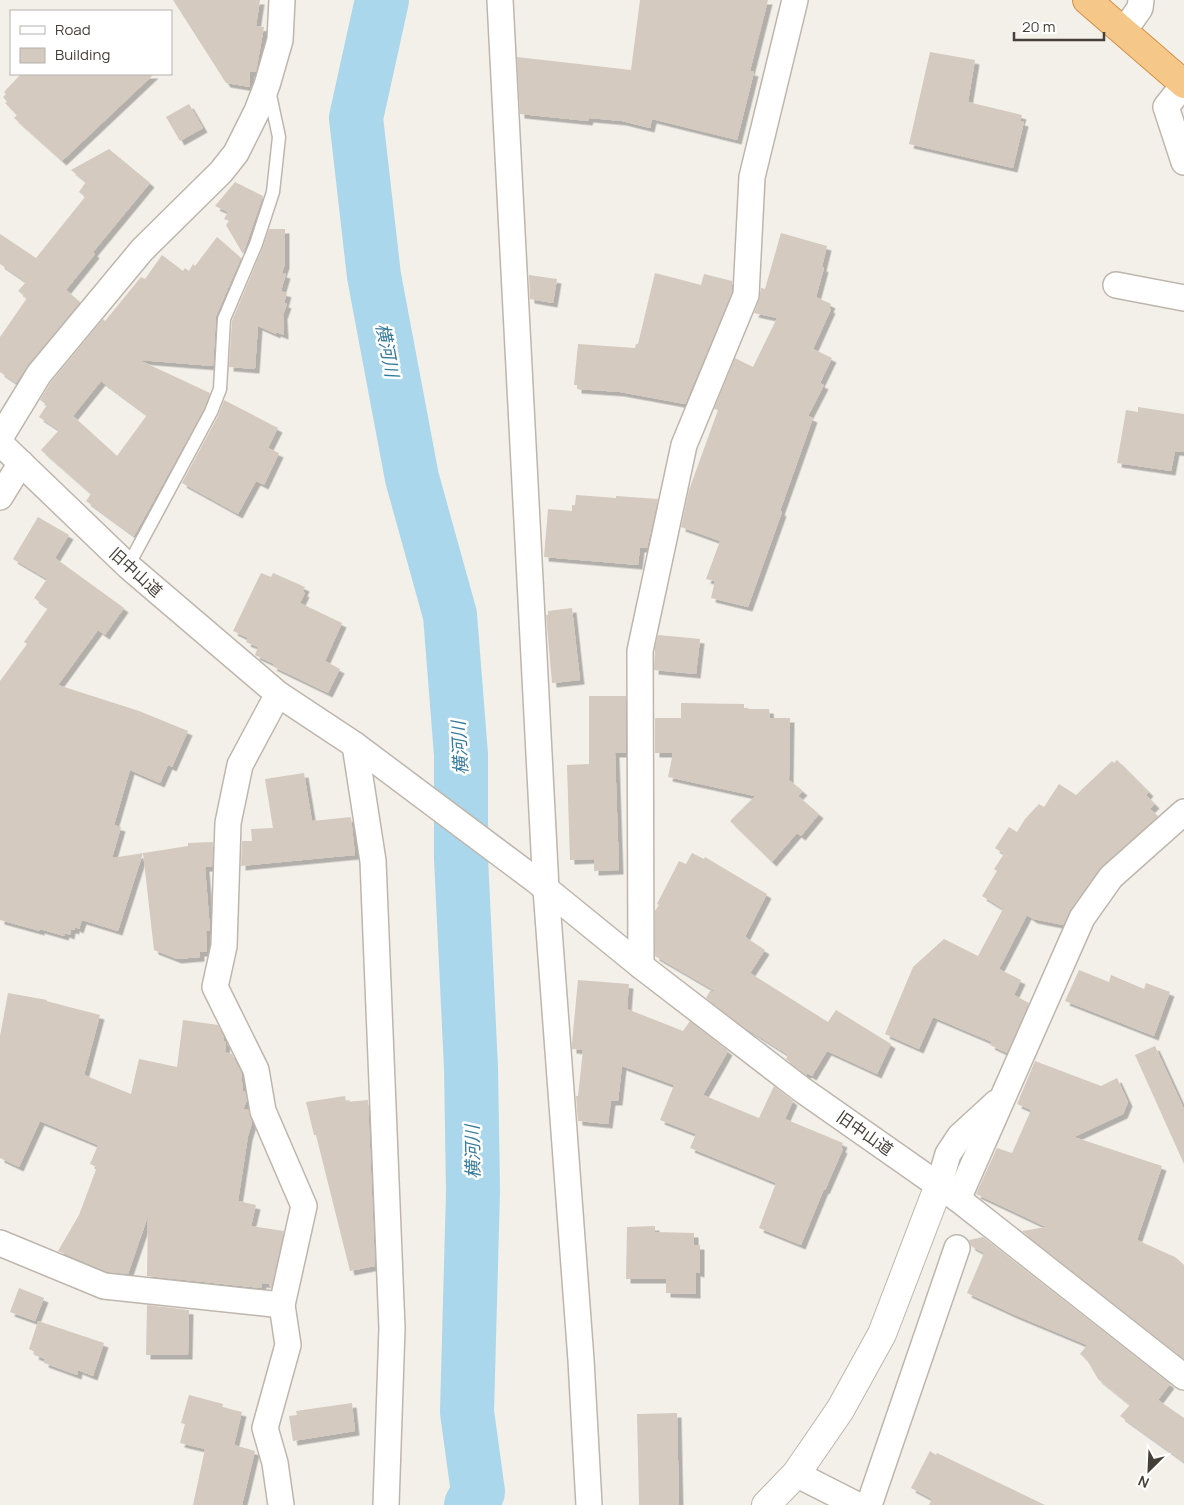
<svg xmlns="http://www.w3.org/2000/svg" width="1184" height="1505" font-family="Manrope,'Noto Sans JP',sans-serif">
  <defs>
    <filter id="shadow"><feDropShadow dx="4.5" dy="4.5" stdDeviation="0" flood-color="#0004"/></filter>
  </defs>
  <rect width="100%" height="100%" fill="#f3efe9"/>
  <g fill="none" stroke-linecap="round" stroke-linejoin="round">
    <path stroke="#aad7eb" stroke-width="54" d="M 382,0 L 356,118 L 374,276 L 412,478 L 450,615 L 461,755 L 461,858 L 471,1068 L 473,1191 L 467,1412 L 478,1492 L 471,1505"/>
  </g>
  <g fill="#d4cabf" fill-rule="evenodd" filter="url(#shadow)">
    <path d="M 173,0 L 260,0 L 256,26 L 264,27 L 256,72 L 250,72 L 250,87 L 226,83 Z"/>
    <path d="M 640,0 L 768,0 L 750,71 L 754,72 L 737,140 L 652,119 L 650,128 L 622,121 L 589,118 L 588,121 L 520,114 L 517,57 L 631,70 Z"/>
    <path d="M 930,52 L 975,60 L 968,102 L 1022,115 L 1020,121 L 1024,122 L 1013,168 L 909,144 Z"/>
    <path d="M 21,74 L 154,74 L 62,161 L 14,118 L 17,115 L 5,103 L 7,102 L 3,97 L 6,94 L 4,92 Z"/>
    <path d="M 189,104 L 203,128 L 180,141 L 166,117 Z"/>
    <path d="M 109,149 L 150,183 L 93,252 L 95,254 L 66,290 L 80,302 L 28,365 L 16,383 L 0,372 L 0,337 L 27,298 L 18,291 L 26,282 L 0,264 L 0,234 L 36,258 L 85,197 L 79,192 L 86,182 L 71,170 Z"/>
    <path d="M 235,182 L 263,196 L 243,254 L 226,225 L 229,221 L 224,219 L 228,212 L 215,206 Z"/>
    <path d="M 269,229 L 285,229 L 285,264 L 282,273 L 286,274 L 281,291 L 287,293 L 284,303 L 287,304 L 283,315 L 284,335 L 276,332 L 276,334 L 258,326 L 255,369 L 229,367 L 232,321 L 263,247 Z"/>
    <path d="M 781,233 L 827,246 L 822,267 L 824,268 L 816,297 L 831,304 L 829,308 L 831,309 L 813,349 L 832,358 L 820,383 L 824,385 L 808,416 L 813,418 L 780,511 L 782,512 L 748,607 L 711,598 L 715,581 L 706,579 L 720,541 L 681,527 L 689,490 L 718,410 L 714,409 L 735,358 L 753,367 L 777,318 L 754,313 L 759,300 L 761,288 L 765,289 Z"/>
    <path d="M 217,237 L 241,258 L 216,316 L 213,366 L 139,360 L 210,393 L 204,409 L 134,536 L 86,501 L 91,494 L 41,450 L 59,430 L 39,417 L 47,405 L 40,400 L 51,382 L 103,319 L 105,321 L 141,277 L 145,279 L 162,255 L 183,271 L 185,268 L 189,271 L 193,264 L 195,266 ZM 101,381 L 147,415 L 117,456 L 73,416 Z"/>
    <path d="M 655,273 L 701,285 L 704,274 L 732,281 L 732,292 L 685,404 L 620,392 L 577,389 L 577,385 L 574,385 L 578,344 L 635,348 L 636,344 L 638,344 Z"/>
    <path d="M 529,275 L 557,279 L 553,303 L 530,299 Z"/>
    <path d="M 224,400 L 278,428 L 268,448 L 279,453 L 264,485 L 256,481 L 238,514 L 182,483 L 218,416 Z"/>
    <path d="M 1138,407 L 1184,414 L 1184,452 L 1175,451 L 1171,471 L 1117,463 L 1126,410 L 1138,412 Z"/>
    <path d="M 576,495 L 616,498 L 616,496 L 658,499 L 647,548 L 640,548 L 638,565 L 544,557 L 548,509 L 572,511 L 572,505 L 575,505 Z"/>
    <path d="M 38,517 L 69,535 L 55,558 L 124,608 L 105,635 L 98,630 L 58,685 L 139,711 L 188,731 L 172,767 L 168,765 L 160,783 L 130,770 L 114,825 L 121,827 L 112,858 L 188,846 L 188,843 L 213,842 L 212,867 L 205,867 L 210,930 L 206,931 L 207,952 L 200,952 L 200,957 L 177,959 L 154,950 L 143,853 L 118,931 L 82,920 L 79,929 L 75,927 L 75,930 L 71,929 L 70,935 L 65,933 L 64,936 L 40,929 L 40,931 L 0,920 L 0,681 L 27,644 L 24,642 L 48,608 L 34,598 L 47,579 L 13,559 Z"/>
    <path d="M 261,573 L 271,577 L 273,573 L 305,587 L 303,592 L 305,593 L 300,603 L 342,623 L 325,661 L 340,669 L 328,693 L 272,666 L 274,664 L 255,655 L 258,647 L 246,642 L 248,638 L 233,631 Z"/>
    <path d="M 572,608 L 580,680 L 552,683 L 546,615 L 548,615 L 548,611 Z"/>
    <path d="M 658,635 L 700,639 L 696,674 L 654,670 L 655,647 Z"/>
    <path d="M 589,696 L 626,696 L 626,753 L 615,753 L 619,870 L 594,871 L 594,859 L 570,860 L 567,765 L 589,764 Z"/>
    <path d="M 681,703 L 744,704 L 744,709 L 769,709 L 770,718 L 790,718 L 789,780 L 803,791 L 798,796 L 819,814 L 801,836 L 797,833 L 772,862 L 730,821 L 755,796 L 668,777 L 673,753 L 655,753 L 655,718 L 681,718 Z"/>
    <path d="M 1117,760 L 1149,792 L 1146,795 L 1155,804 L 1150,809 L 1158,816 L 1099,869 L 1070,910 L 1063,925 L 1033,919 L 1027,915 L 999,969 L 1021,980 L 1014,995 L 1029,1003 L 1007,1053 L 990,1045 L 992,1042 L 933,1017 L 919,1049 L 885,1034 L 913,967 L 944,939 L 978,956 L 1003,909 L 982,896 L 997,871 L 994,869 L 1004,854 L 995,848 L 1009,827 L 1017,832 L 1025,819 L 1039,804 L 1044,807 L 1059,784 L 1076,795 L 1112,761 L 1114,763 Z"/>
    <path d="M 304,773 L 312,821 L 351,817 L 355,855 L 241,866 L 242,841 L 252,841 L 251,829 L 273,828 L 265,779 Z"/>
    <path d="M 692,853 L 704,859 L 705,857 L 767,894 L 745,937 L 765,950 L 750,973 L 828,1022 L 836,1010 L 891,1044 L 877,1074 L 827,1051 L 812,1076 L 807,1073 L 806,1075 L 786,1059 L 788,1055 L 742,1026 L 706,998 L 710,991 L 715,991 L 655,956 L 655,911 L 659,905 L 657,904 L 679,861 L 686,864 Z"/>
    <path d="M 1079,970 L 1109,982 L 1111,975 L 1144,989 L 1146,983 L 1170,992 L 1154,1036 L 1065,1001 Z"/>
    <path d="M 578,980 L 629,984 L 627,1009 L 683,1031 L 690,1021 L 728,1051 L 703,1095 L 759,1118 L 774,1086 L 793,1101 L 785,1119 L 843,1143 L 841,1148 L 843,1149 L 825,1190 L 824,1189 L 801,1245 L 759,1228 L 776,1183 L 690,1148 L 696,1134 L 660,1120 L 674,1085 L 622,1066 L 618,1101 L 611,1101 L 608,1124 L 578,1121 L 576,1096 L 578,1096 L 583,1050 L 572,1049 L 572,1043 Z"/>
    <path d="M 8,993 L 47,1000 L 46,1001 L 100,1015 L 84,1075 L 131,1094 L 139,1059 L 177,1067 L 183,1020 L 218,1025 L 224,1037 L 223,1041 L 226,1042 L 225,1052 L 232,1054 L 241,1072 L 243,1091 L 245,1092 L 247,1100 L 243,1110 L 248,1109 L 252,1123 L 248,1136 L 238,1201 L 256,1205 L 251,1226 L 284,1231 L 271,1289 L 269,1284 L 262,1283 L 261,1288 L 147,1276 L 148,1216 L 128,1274 L 108,1272 L 58,1251 L 79,1215 L 97,1167 L 90,1164 L 98,1145 L 40,1121 L 19,1167 L 0,1158 L 0,1036 Z"/>
    <path d="M 1155,1046 L 1184,1109 L 1184,1164 L 1135,1055 Z"/>
    <path d="M 1035,1061 L 1101,1086 L 1117,1078 L 1128,1102 L 1123,1114 L 1074,1137 L 1162,1166 L 1137,1240 L 1175,1257 L 1184,1265 L 1184,1359 L 1022,1231 L 1046,1227 L 976,1194 L 997,1148 L 1012,1153 L 1031,1110 L 1017,1104 Z"/>
    <path d="M 345,1096 L 346,1102 L 368,1100 L 375,1266 L 350,1271 L 316,1135 L 314,1135 L 306,1102 Z"/>
    <path d="M 655,1226 L 655,1232 L 694,1233 L 694,1245 L 700,1245 L 700,1273 L 696,1272 L 696,1294 L 666,1293 L 666,1279 L 626,1279 L 627,1227 Z"/>
    <path d="M 983,1237 L 1170,1384 L 1158,1400 L 1184,1418 L 1184,1462 L 1120,1416 L 1130,1405 L 1098,1379 L 1087,1360 L 1080,1354 L 1087,1345 L 1015,1315 L 967,1293 L 984,1253 L 971,1246 L 969,1240 Z"/>
    <path d="M 19,1288 L 44,1298 L 35,1321 L 10,1312 Z"/>
    <path d="M 147,1305 L 189,1310 L 188,1355 L 146,1355 Z"/>
    <path d="M 38,1321 L 104,1343 L 93,1376 L 78,1370 L 77,1375 L 44,1363 L 45,1359 L 34,1355 L 35,1352 L 29,1349 Z"/>
    <path d="M 189,1395 L 223,1404 L 222,1407 L 242,1412 L 234,1445 L 255,1451 L 242,1505 L 193,1505 L 205,1449 L 180,1443 L 185,1424 L 181,1423 Z"/>
    <path d="M 352,1403 L 355,1431 L 293,1441 L 289,1416 L 297,1415 L 296,1411 Z"/>
    <path d="M 677,1413 L 679,1505 L 639,1505 L 637,1414 Z"/>
    <path d="M 930,1451 L 936,1455 L 937,1453 L 1045,1505 L 929,1505 L 932,1499 L 911,1488 Z"/>
  </g>
  <g fill="none" stroke-linecap="round" stroke-linejoin="round">
    <g stroke="#beb6ac" stroke-width="15">
      <path id="service" d="M 128,566 L 211,412 L 220,389 L 224,319 L 256,244 L 273,192 L 279,137 L 269,90"/>
    </g>
    <g stroke="#beb6ac" stroke-width="28">
      <g id="minor">
        <path d="M 500,0 L 546,889 L 581,1360 L 589,1505"/>
        <path d="M 1124,31 L 1140,8 L 1141,0"/>
        <path d="M 1184,84 L 1166,107 L 1184,162"/>
        <path d="M 1116,285 L 1184,298"/>
        <path d="M 0,438 L 39,374 L 142,250 L 221,172 L 236,153 L 257,111 L 267,85 L 280,40 L 282,0"/>
        <path d="M 0,443 L 128,566 L 278,694 L 355,745 L 534,879 L 641,966 L 801,1089 L 958,1199 L 1184,1377"/>
        <path d="M 0,497 L 21,463"/>
        <path d="M 278,694 L 240,765 L 228,823 L 224,946 L 215,987 L 256,1070 L 263,1111 L 304,1206 L 282,1305 L 288,1345 L 265,1428 L 275,1463 L 281,1505"/>
        <path d="M 355,745 L 373,861 L 392,1328 L 386,1505"/>
        <path d="M 641,966 L 640,651 L 684,445 L 746,295 L 752,177 L 795,0"/>
        <path d="M 939,1185 L 948,1154 L 960,1136 L 996,1103"/>
        <path d="M 958,1199 L 1082,918 L 1111,877 L 1184,812"/>
        <path d="M 0,1243 L 104,1286 L 282,1305"/>
        <path d="M 796,1474 L 857,1505"/>
        <path d="M 869,1505 L 957,1248"/>
      </g>
    </g>
    <g stroke="#beb6ac" stroke-width="30">
      <path id="tertiary" d="M 766,1505 L 796,1474 L 840,1410 L 882,1334 L 939,1185"/>
    </g>
    <g stroke="#d28f44" stroke-width="30">
      <path id="trunk" d="M 1087,0 L 1184,84"/>
    </g>
    <use href="#service" stroke="#fff" stroke-width="12"/>
    <use href="#minor" stroke="#fff" stroke-width="25"/>
    <use href="#tertiary" stroke="#fff" stroke-width="28"/>
    <use href="#trunk" stroke="#f5c88a" stroke-width="28"/>
  </g>
  <g text-anchor="middle" dominant-baseline="central" stroke-width="5" stroke-linejoin="round" paint-order="stroke">
    <g font-size="16" fill="#463f38" stroke="#fff">
      <text transform="translate(136 572) rotate(42)">旧中山道</text>
      <text transform="translate(865 1133) rotate(35)">旧中山道</text>
    </g>
    <g font-size="18" font-style="italic" fill="#357a9c" stroke="#fff">
      <text transform="translate(388 350) rotate(79)">横河川</text>
      <text transform="translate(459 748) rotate(-93)">横河川</text>
      <text transform="translate(472 1152) rotate(-91)">横河川</text>
    </g>
  </g>
  <rect x="10" y="10" width="162" height="65" fill="#ffffff" stroke="#b5b2af"/>
  <rect x="20" y="26" width="25" height="8" fill="#ffffff" stroke="#b5b2af"/>
  <text x="55" y="35" font-size="15" fill="#463f38">Road</text>
  <rect x="20" y="48" width="25" height="15" fill="#d4cabf" stroke="#b5b2af"/>
  <text x="55" y="60" font-size="15" fill="#463f38">Building</text>
  <g transform="translate(1149 1470) rotate(204)" stroke="#ffffff" stroke-width="4" paint-order="stroke">
  <path d="M0-4L9 19L0 12L-9 19Z" fill="#463f38"/>
  <text y="-8" font-size="14" font-weight="bold" text-anchor="middle" fill="#463f38">N</text>
  </g>
  <path d="M1014 32v8h90v-8" fill="none" stroke="#463f38" stroke-width="2.5"/>
  <text x="1022" y="32" font-size="15" fill="#463f38" stroke="#ffffff" stroke-width="4" paint-order="stroke">20 m</text>
</svg>
